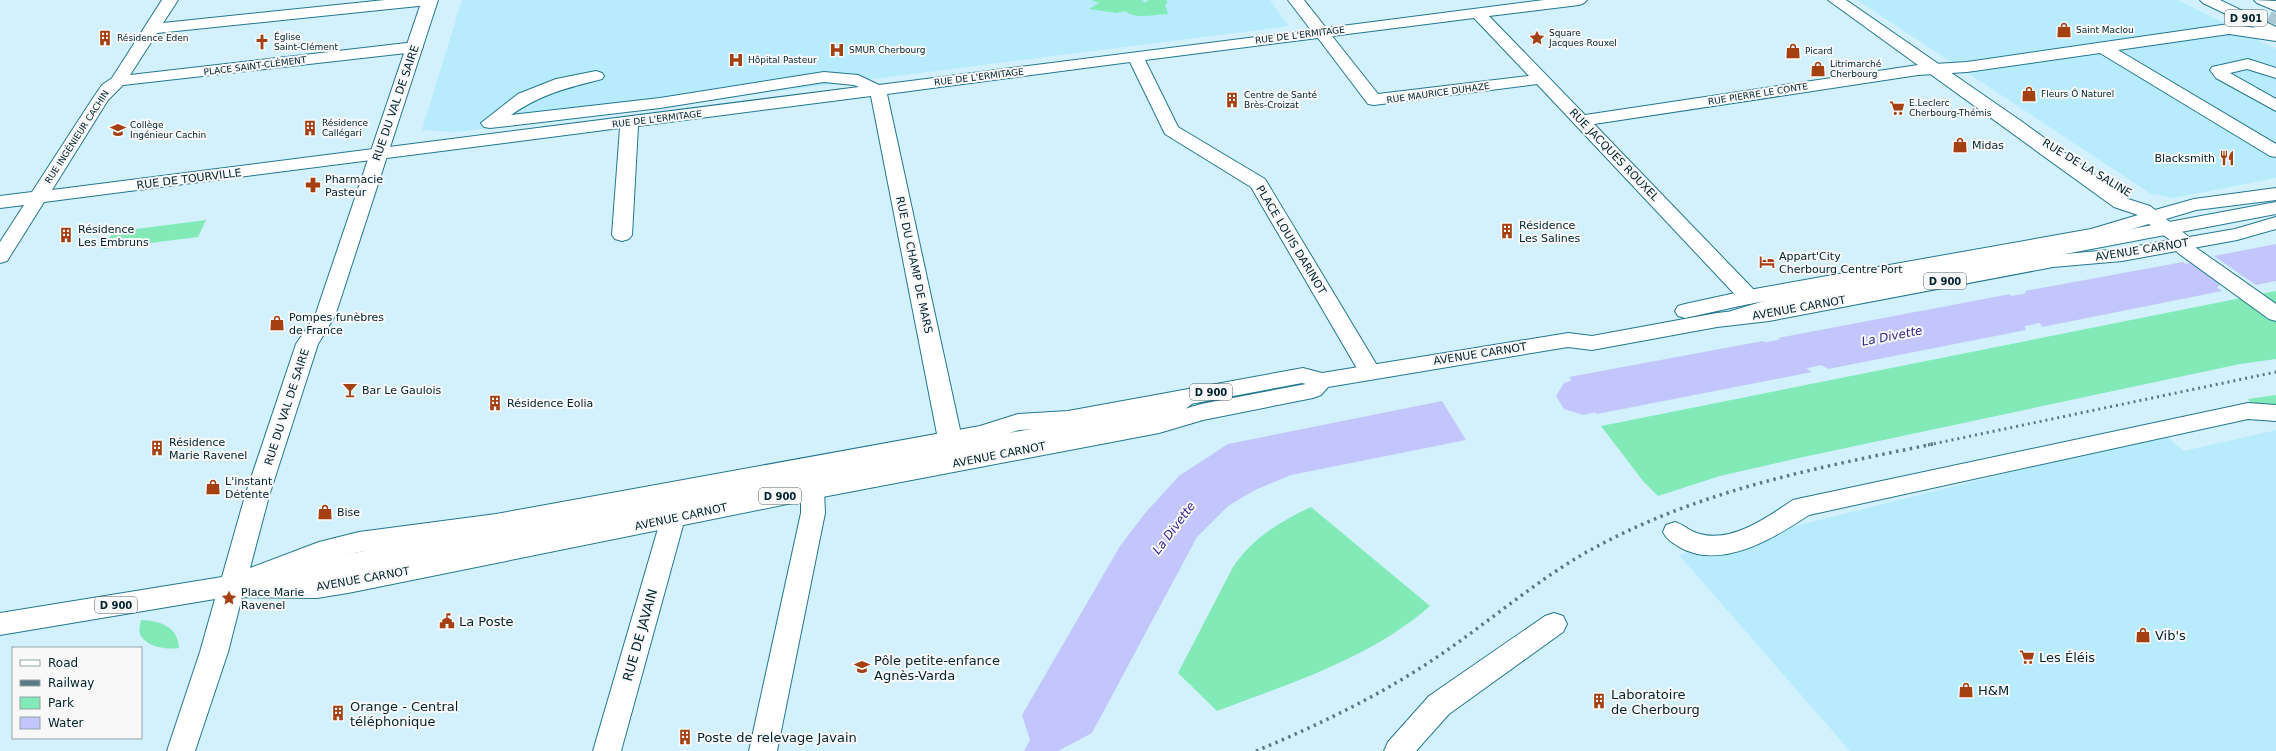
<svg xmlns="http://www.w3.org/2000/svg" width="2276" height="751" font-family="'DejaVu Sans',sans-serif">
  <rect width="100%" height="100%" fill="#d3f1fc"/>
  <g fill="#b8ecfd">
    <path d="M 462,0 L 1270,0 L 1289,26 L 457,132 L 422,130 Z"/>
    <path d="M 1857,0 L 2178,0 L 2276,49 L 2276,178 L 2174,198 L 2151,194 Z"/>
    <path d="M 2276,430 L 2276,751 L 1850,751 L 1679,555 L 2164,434 L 2184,451 Z"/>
  </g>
  <g fill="#81eab7">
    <path d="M 1091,0 L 1142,0 L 1145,3 L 1149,0 L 1167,0 L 1167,4 L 1165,4 L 1168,14 C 1155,14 1136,20 1125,11 L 1116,13 L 1089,9 L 1099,3 Z"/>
    <path d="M 206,220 L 198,237 L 103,249 L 113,232 Z"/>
    <path d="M 2276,291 L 2276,359 L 2240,364 L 1794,459 L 1720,476 L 1658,496 L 1643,481 L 1601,426 Z"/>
    <path d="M 2276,395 L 2276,409 L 2251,404 L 2248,399 Z"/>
    <path d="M 1311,507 L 1430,606 C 1369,659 1291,683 1217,711 L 1178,673 L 1233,567 C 1253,538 1279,522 1311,507 Z"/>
    <path d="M 141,620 C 160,621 178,626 179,648 C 168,650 147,647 141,636 C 138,631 140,625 141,620 Z"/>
  </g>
  <g fill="#c2c6fd">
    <path d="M 2276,244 L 2276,281 L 2256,285 L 2214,256 Z"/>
    <path d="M 2183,262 L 2222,291 L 2042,327 L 2025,291 Z"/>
    <path d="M 2010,294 L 2026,330 L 1828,369 L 1778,338 Z"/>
    <path d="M 1763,341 L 1812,372 L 1597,414 L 1569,377 Z"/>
    <path d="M 1442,401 L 1466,440 L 1291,475 L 1255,490 L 1228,506 L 1197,537 L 1092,733 L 1058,751 L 1024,751 L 1030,740 L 1022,715 L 1120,546 L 1146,512 L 1179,476 L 1228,444 Z"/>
  </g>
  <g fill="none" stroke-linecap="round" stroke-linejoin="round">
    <g fill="#c2c6fd" fill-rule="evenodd">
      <path d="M 2201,261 L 2218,265 L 2225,276 L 2218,287 L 1946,342 L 1928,337 L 1921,325 L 1928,313 L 1946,308 Z"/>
      <path d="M 1871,322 L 1889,327 L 1897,339 L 1889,351 L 1583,415 L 1564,409 L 1556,396 L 1564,383 L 1583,377 Z"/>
    </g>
    <path stroke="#a9c8d3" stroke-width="17" stroke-dasharray="17 8" stroke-linecap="butt" d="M 2268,19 L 2276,23"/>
    <g stroke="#22778f" stroke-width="2">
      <g id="minor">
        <path d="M 162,0 L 178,0 L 163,23 L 385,0 L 436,0 L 433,3 L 428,5 L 157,33 L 130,75 L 415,42 L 421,44 L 423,47 L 421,50 L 415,52 L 123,85 L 108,100 L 52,190 L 859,87 L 854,85 L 824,82 L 660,108 L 490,128 L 484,127 L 481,123 L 518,94 L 556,79 L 596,71 L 602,73 L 604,76 L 602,79 C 567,88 541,94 511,115 L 660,98 L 824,72 L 858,75 L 879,85 L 1311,30 L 1288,0 L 1304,0 L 1326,28 L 1544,0 L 1587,0 L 1584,3 L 1579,5 L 1489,16 L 1585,115 L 1918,65 L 1967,62 L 2229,24 L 2276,31 L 2276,41 L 2229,34 L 2118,50 L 2276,144 L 2276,157 L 2270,156 L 2100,53 L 1967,72 L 1918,75 L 1594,124 L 1756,292 L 1759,297 L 1756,302 L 1749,304 L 1742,302 L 1537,84 L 1374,105 L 1368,104 L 1318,38 L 1145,60 L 1178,127 L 1265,179 L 1381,372 L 1378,377 L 1370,379 L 1362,377 L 1251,187 L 1165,134 L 1130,62 L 887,94 L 962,439 L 960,442 L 1156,406 C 1168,398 1179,387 1194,392 L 1197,397 C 1191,408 1174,417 1162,421 L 821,485 L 824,490 L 825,513 L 777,751 L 749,751 L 801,513 L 801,489 L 682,511 L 685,518 L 621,751 L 593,751 L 662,515 L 261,590 L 252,587 L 248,580 L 252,573 L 261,570 L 943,445 L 938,439 L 871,96 L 638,126 L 632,235 L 629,239 L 622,241 L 615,239 L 612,235 L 620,128 L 44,202 L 7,261 L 0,263 L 0,242 L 24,205 L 0,208 L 0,196 L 32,192 L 93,98 L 102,85 L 112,78 ZM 1474,18 L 1529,76 L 1378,94 L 1332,36 Z"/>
        <path d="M 2248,59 L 2276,68 L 2276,78 L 2247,69 L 2230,73 L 2276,99 L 2276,111 L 2216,78 L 2210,70 L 2212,67 Z"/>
        <path d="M 2276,202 L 2276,214 L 1801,304 L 1738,323 L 1731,321 L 1728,316 L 1731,311 L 1798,291 Z"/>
        <path d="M 2185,237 L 2192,239 L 2195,247 L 2276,304 L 2276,321 L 2269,319 L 2178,253 C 2174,248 2174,244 2178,239 Z"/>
        <path d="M 2248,403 L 2276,405 L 2276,421 L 2248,419 L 1809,515 C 1774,538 1723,570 1681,548 C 1673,543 1667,540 1663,532 L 1666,525 L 1675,522 C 1684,525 1691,532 1700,534 C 1732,543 1768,517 1793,500 L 1802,498 Z"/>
        <path d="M 1554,613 L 1563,616 L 1567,624 L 1563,632 L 1449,714 L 1416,751 L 1384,751 L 1388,742 L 1429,696 L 1545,616 Z"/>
      </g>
    </g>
    <g stroke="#22778f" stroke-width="2">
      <g id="major">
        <path d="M 422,0 L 438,0 L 335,316 L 318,344 L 269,496 L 250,568 L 319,542 L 359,532 L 496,514 L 980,426 L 1018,414 L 1068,411 L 1303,368 L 1322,373 L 1568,333 L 1592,336 L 1717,313 L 1769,307 L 2053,255 L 2122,249 L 2170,240 L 2149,224 L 2094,240 L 1749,304 L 1685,318 L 1678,316 L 1675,311 L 1678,306 L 1685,304 L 1749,290 L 2091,229 L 2138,215 L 2114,207 L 1828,0 L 1846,0 L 2021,121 L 2128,199 L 2150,206 L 2155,210 L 2194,199 L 2276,188 L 2276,200 L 2196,210 L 2166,219 L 2189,237 L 2235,229 L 2276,217 L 2276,229 L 2237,240 L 2122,261 L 2053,267 L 1769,321 L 1717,327 L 1592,350 L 1568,347 L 1328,387 L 1321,395 L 1313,398 L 1203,420 L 1159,433 L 812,499 L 348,593 L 317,598 L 242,597 L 228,652 L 195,751 L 167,751 L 200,652 L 215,599 L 0,635 L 0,613 L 222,577 L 245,496 L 296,344 L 315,316 ZM 1302,383 L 1306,384 L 1201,404 L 1158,417 L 812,481 L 348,573 L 317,578 L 284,577 L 332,558 L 359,552 L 496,534 L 981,442 L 1019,430 L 1068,427 Z"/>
        <path d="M 2200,0 L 2220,0 L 2276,27 L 2276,38 L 2203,3 Z"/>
        <path d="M 2254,0 L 2276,1 L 2276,11 L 2257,3 Z"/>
      </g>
    </g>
    <use href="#minor" fill="#fff" fill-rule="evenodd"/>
    <use href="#major" fill="#fff" fill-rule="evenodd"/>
    <path stroke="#597984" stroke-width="3" stroke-dasharray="2 4" stroke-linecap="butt" d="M 1928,445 L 2276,372"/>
    <path stroke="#597984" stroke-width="3.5" stroke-dasharray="2.5 4.5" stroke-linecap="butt" d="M 1256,751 C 1321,724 1385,693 1443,653 C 1491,620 1535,582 1585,553 C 1695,491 1811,469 1933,444"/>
  </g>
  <defs>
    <g id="shop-bare" transform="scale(1.2)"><path d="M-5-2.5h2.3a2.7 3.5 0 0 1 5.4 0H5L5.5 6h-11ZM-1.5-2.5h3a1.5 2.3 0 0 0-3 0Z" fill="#a44011" stroke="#f8f8f8" stroke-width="2.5" paint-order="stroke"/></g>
    <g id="building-bare" transform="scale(1.2)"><path d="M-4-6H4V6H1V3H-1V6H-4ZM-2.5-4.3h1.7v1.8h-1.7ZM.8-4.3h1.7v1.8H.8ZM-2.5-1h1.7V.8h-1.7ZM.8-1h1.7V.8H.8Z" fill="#a44011" stroke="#f8f8f8" stroke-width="2.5" paint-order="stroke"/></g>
    <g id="sight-bare" transform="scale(1.2)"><path d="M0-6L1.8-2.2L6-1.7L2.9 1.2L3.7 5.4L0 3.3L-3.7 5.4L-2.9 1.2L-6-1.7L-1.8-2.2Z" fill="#a44011" stroke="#f8f8f8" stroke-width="2.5" paint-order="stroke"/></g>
    <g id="church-bare" transform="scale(1.2)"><path d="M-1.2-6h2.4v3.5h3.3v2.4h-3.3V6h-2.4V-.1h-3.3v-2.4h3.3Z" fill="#a44011" stroke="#f8f8f8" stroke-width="2.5" paint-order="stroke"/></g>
    <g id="hospital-bare" transform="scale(1.2)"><path d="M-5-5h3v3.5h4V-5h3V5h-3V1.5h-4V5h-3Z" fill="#a44011" stroke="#f8f8f8" stroke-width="2.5" paint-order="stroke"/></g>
    <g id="supermarket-bare" transform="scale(1.2)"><path d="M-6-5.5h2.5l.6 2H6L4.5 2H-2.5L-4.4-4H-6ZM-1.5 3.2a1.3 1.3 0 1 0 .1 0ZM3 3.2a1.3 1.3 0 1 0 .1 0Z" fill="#a44011" stroke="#f8f8f8" stroke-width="2.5" paint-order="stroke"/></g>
    <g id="school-bare" transform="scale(1.2)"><path d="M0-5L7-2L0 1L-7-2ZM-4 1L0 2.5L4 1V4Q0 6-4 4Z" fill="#a44011" stroke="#f8f8f8" stroke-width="2.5" paint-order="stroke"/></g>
    <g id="restaurant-bare" transform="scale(1.2)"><path d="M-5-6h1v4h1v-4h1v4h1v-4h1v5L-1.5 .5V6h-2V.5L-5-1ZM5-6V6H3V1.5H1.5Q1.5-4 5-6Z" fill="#a44011" stroke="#f8f8f8" stroke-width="2.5" paint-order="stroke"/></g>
    <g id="pharmacy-bare" transform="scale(1.2)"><path d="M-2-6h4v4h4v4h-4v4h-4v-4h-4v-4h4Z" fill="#a44011" stroke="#f8f8f8" stroke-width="2.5" paint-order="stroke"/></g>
    <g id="hotel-bare" transform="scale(1.2)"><path d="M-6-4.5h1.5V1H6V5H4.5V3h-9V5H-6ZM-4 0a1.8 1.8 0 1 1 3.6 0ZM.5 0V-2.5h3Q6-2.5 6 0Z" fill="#a44011" stroke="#f8f8f8" stroke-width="2.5" paint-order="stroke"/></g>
    <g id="bar-bare" transform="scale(1.2)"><path d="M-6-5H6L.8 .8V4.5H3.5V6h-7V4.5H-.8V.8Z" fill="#a44011" stroke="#f8f8f8" stroke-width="2.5" paint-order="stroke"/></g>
    <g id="civic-bare" transform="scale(1.2)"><path d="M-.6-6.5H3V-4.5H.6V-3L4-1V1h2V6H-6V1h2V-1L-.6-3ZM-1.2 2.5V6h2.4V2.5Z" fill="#a44011" stroke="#f8f8f8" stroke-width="2.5" paint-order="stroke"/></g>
  </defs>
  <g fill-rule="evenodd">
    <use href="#shop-bare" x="2064" y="30"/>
    <use href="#building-bare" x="105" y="38"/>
    <use href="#sight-bare" x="1537" y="38"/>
    <use href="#church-bare" x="262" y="42"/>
    <use href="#hospital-bare" x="837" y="50"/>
    <use href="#shop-bare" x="1793" y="51"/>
    <use href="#hospital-bare" x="736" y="60"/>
    <use href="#shop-bare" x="1818" y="69"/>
    <use href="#shop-bare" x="2029" y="94"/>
    <use href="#building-bare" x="1232" y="100"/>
    <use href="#supermarket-bare" x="1897" y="108"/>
    <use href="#building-bare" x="310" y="128"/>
    <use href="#school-bare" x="118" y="130"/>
    <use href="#shop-bare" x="1960" y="145"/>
    <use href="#restaurant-bare" x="2227" y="158"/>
    <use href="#pharmacy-bare" x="313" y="185"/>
    <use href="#building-bare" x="1507" y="231"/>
    <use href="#building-bare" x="66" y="235"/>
    <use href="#hotel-bare" x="1767" y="262"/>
    <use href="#shop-bare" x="277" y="323"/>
    <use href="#bar-bare" x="350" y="390"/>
    <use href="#building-bare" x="495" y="403"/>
    <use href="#building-bare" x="157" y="448"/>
    <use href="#shop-bare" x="213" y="487"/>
    <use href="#shop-bare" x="325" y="512"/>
    <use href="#sight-bare" x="229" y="598"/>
    <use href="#civic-bare" x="447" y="621"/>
    <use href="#shop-bare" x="2143" y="635"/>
    <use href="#supermarket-bare" x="2027" y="657"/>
    <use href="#school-bare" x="862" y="667"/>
    <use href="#shop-bare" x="1966" y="690"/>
    <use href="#building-bare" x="1599" y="701"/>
    <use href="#building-bare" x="338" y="713"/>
    <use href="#building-bare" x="685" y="737"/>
  </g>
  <g text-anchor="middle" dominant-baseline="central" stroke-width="4" stroke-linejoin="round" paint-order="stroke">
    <g font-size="9" fill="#01232d" stroke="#f8f8f8" text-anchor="start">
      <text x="2076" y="30">Saint Maclou</text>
      <text x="1549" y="33">Square<tspan x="1549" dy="10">Jacques Rouxel</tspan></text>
      <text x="274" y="37">Église<tspan x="274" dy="10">Saint-Clément</tspan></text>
      <text x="117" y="38">Résidence Eden</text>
      <text x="849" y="50">SMUR Cherbourg</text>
      <text x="1805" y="51">Picard</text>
      <text x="748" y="60">Hôpital Pasteur</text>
      <text x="1830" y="64">Litrimarché<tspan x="1830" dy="10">Cherbourg</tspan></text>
      <text x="2041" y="94">Fleurs Ô Naturel</text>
      <text x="1244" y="95">Centre de Santé<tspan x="1244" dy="10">Brès-Croizat</tspan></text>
      <text x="1909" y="103">E.Leclerc<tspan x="1909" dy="10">Cherbourg-Thémis</tspan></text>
      <text x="322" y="123">Résidence<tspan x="322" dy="10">Callégari</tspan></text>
      <text x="130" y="125">Collège<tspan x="130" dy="10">Ingénieur Cachin</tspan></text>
    </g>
    <g font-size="9" fill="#01232d" stroke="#f8f8f8">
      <text transform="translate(1300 35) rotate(-7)">RUE DE L'ERMITAGE</text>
      <text transform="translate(255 66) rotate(-7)">PLACE SAINT-CLÉMENT</text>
      <text transform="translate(979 77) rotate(-7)">RUE DE L'ERMITAGE</text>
      <text transform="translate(1438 93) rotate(-8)">RUE MAURICE DUHAZE</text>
      <text transform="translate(1758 94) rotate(-9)">RUE PIERRE LE CONTE</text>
      <text transform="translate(657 119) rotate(-7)">RUE DE L'ERMITAGE</text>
      <text transform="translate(77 137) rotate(-57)">RUE INGÉNIEUR CACHIN</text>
    </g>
    <g fill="#f8f8f8" stroke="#4b636a" stroke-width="1">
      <rect x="2225" y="10" width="42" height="16" rx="3"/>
      <rect x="1924" y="273" width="42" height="16" rx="3"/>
      <rect x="1190" y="384" width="42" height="16" rx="3"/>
      <rect x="759" y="488" width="42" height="16" rx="3"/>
      <rect x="95" y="597" width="42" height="16" rx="3"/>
    </g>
    <g font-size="10" font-weight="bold" fill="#01232d">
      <text x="2246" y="18">D 901</text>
      <text x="1945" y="281">D 900</text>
      <text x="1211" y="392">D 900</text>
      <text x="780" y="496">D 900</text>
      <text x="116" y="605">D 900</text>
    </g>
    <g font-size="11" fill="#01232d" stroke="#f8f8f8">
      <text transform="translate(396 103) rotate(-71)">RUE DU VAL DE SAIRE</text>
      <text transform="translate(1614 155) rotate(46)">RUE JACQUES ROUXEL</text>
      <text transform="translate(2087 168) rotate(31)">RUE DE LA SALINE</text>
      <text transform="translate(189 179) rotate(-7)">RUE DE TOURVILLE</text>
      <text transform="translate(1291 240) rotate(59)">PLACE LOUIS DARINOT</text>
      <text transform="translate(2142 250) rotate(-9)">AVENUE CARNOT</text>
      <text transform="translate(914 265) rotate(78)">RUE DU CHAMP DE MARS</text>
      <text transform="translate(1799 308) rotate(-10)">AVENUE CARNOT</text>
      <text transform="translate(1480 354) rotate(-9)">AVENUE CARNOT</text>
      <text transform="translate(287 407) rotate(-72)">RUE DU VAL DE SAIRE</text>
      <text transform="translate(999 455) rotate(-11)">AVENUE CARNOT</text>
      <text transform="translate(681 517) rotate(-12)">AVENUE CARNOT</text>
      <text transform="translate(363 579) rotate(-10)">AVENUE CARNOT</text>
    </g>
    <g font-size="11" fill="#01232d" stroke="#f8f8f8" text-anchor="start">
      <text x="1972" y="145">Midas</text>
      <text x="2215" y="158" text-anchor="end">Blacksmith</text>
      <text x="325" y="179">Pharmacie<tspan x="325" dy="13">Pasteur</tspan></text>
      <text x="1519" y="225">Résidence<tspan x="1519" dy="13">Les Salines</tspan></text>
      <text x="78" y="229">Résidence<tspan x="78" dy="13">Les Embruns</tspan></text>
      <text x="1779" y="256">Appart'City<tspan x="1779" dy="13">Cherbourg Centre Port</tspan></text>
      <text x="289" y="317">Pompes funèbres<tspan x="289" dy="13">de France</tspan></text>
      <text x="362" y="390">Bar Le Gaulois</text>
      <text x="507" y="403">Résidence Eolia</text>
      <text x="169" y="442">Résidence<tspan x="169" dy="13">Marie Ravenel</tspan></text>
      <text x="225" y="481">L'instant<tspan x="225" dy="13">Détente</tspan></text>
      <text x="337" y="512">Bise</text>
      <text x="241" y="592">Place Marie<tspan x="241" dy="13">Ravenel</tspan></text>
    </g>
    <g font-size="12" font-style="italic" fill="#34258a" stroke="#f8f8f8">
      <text transform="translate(1892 336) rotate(-11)">La Divette</text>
      <text transform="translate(1174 528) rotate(-53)">La Divette</text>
    </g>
    <g font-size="13" fill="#01232d" stroke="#f8f8f8" text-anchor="start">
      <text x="459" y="621">La Poste</text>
      <text x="2155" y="635">Vib's</text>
      <text x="2039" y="657">Les Éléis</text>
      <text x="874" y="660">Pôle petite-enfance<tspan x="874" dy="15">Agnès-Varda</tspan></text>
      <text x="1978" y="690">H&amp;M</text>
      <text x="1611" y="694">Laboratoire<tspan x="1611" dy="15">de Cherbourg</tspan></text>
      <text x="350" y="706">Orange - Central<tspan x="350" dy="15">téléphonique</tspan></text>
      <text x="697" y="737">Poste de relevage Javain</text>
    </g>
    <g font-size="13" fill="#01232d" stroke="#f8f8f8">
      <text transform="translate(640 635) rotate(-74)">RUE DE JAVAIN</text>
    </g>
  </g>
  <rect x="12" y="647" width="130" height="92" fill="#f8f8f8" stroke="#95a3a7"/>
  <rect x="20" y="660" width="20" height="6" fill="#ffffff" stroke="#95a3a7"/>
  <text x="48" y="667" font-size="12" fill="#01232d">Road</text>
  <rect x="20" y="680" width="20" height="6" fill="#597984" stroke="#95a3a7"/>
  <text x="48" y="687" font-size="12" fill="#01232d">Railway</text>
  <rect x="20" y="697" width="20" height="12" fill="#81eab7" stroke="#95a3a7"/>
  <text x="48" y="707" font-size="12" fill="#01232d">Park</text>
  <rect x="20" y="717" width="20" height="12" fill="#c2c6fd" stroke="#95a3a7"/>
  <text x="48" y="727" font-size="12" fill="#01232d">Water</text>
</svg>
